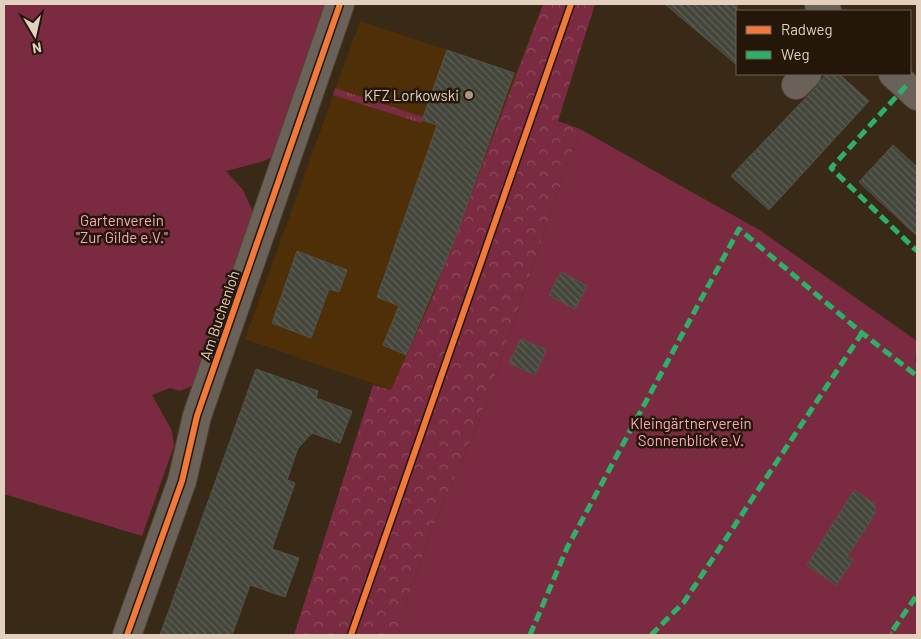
<svg xmlns="http://www.w3.org/2000/svg" width="921" height="639" font-family="Barlow,sans-serif">
  <defs>
    <pattern id="grass-tufts" width="24" height="20" patternUnits="userSpaceOnUse" patternTransform="scale(1.25)"><rect width="24" height="20" fill="#7b2b41"/><path d="M3 7l-1-3M5 7V3M7 7l1-3M15 17l-1-3M17 17v-4M19 17l1-3" fill="none" stroke="#8e495b"/></pattern>
    <pattern id="forest-crowns" width="20" height="18" patternUnits="userSpaceOnUse" patternTransform="scale(1.25)"><rect width="20" height="18" fill="#7b2b41"/><path d="M2 6a3 3 0 1 1 6 0M12 15a3 3 0 1 1 6 0" fill="none" stroke="#8e495b"/></pattern>
    <pattern id="building-back-hatch" width="6" height="6" patternUnits="userSpaceOnUse" patternTransform="scale(1.25)"><rect width="6" height="6" fill="#44463c"/><path d="M-1 5l2 2M0 0l6 6M5-1l2 2" fill="none" stroke="#5f6056"/></pattern>
  </defs>
  <rect width="100%" height="100%" fill="#392917"/>
  <path fill="#4f2f07" d="M 360,21 L 517,73 L 430,303 L 391,390 L 245,339 Z"/>
  <path fill="url(#grass-tufts)" d="M 335,88 L 423,117 L 421,123 L 333,95 Z"/>
  <path fill="url(#forest-crowns)" d="M 543,4 L 595,4 L 558,121 L 580,129 L 482,414 L 431,532 L 395,635 L 294,635 L 373,385 L 391,390 L 430,303 Z"/>
  <g fill="#7b2b41">
    <path d="M 4,4 L 327,4 L 273,157 L 261,162 L 226,171 L 243,190 L 253,212 L 196,384 L 180,391 L 170,388 L 152,395 L 172,431 L 174,446 L 142,536 L 4,494 Z"/>
    <path d="M 580,129 L 761,231 L 917,341 L 915,362 L 917,363 L 917,635 L 395,635 L 431,532 L 482,414 Z"/>
  </g>
  <g fill="url(#building-back-hatch)" stroke="#51544a">
    <path d="M 665,4 L 737,4 L 737,65 Z"/>
    <path d="M 447,50 L 514,73 L 452,246 L 406,355 L 383,345 L 399,306 L 377,297 L 437,125 L 422,120 Z"/>
    <path d="M 826,74 L 839,74 L 869,101 L 769,210 L 731,176 L 818,85 Z"/>
    <path d="M 893,145 L 917,167 L 917,236 L 859,182 Z"/>
    <path d="M 297,251 L 347,270 L 339,292 L 329,289 L 311,338 L 272,323 Z"/>
    <path d="M 561,272 L 587,286 L 575,309 L 549,295 Z"/>
    <path d="M 521,339 L 546,350 L 535,375 L 509,363 Z"/>
    <path d="M 256,369 L 318,391 L 316,398 L 352,411 L 340,443 L 312,433 L 298,448 L 287,480 L 295,483 L 272,549 L 299,558 L 285,597 L 250,585 L 232,635 L 160,635 Z"/>
    <path d="M 854,490 L 875,504 L 875,514 L 847,557 L 853,560 L 836,585 L 807,565 Z"/>
  </g>
  <g fill="none" stroke-linecap="round" stroke-linejoin="round">
    <g stroke="#524434" stroke-width="30">
      <g id="minor">
        <path d="M 819,4 L 827,11"/>
        <path d="M 893,74 L 917,96"/>
        <path d="M 796,85 L 807,74"/>
        <path d="M 127,635 L 182,481 L 197,416 L 340,4"/>
      </g>
    </g>
    <path stroke="#6b635a" stroke-width="3" stroke-dasharray="4 4" stroke-linecap="butt" d="M 890,635 L 893,630"/>
    <use href="#minor" stroke="#6a6259" stroke-width="28"/>
    <g stroke="#2db169" stroke-width="5" stroke-dasharray="10 5" stroke-linecap="butt">
      <path d="M 906,86 L 831,168 L 917,251"/>
      <path d="M 893,630 L 917,595"/>
      <path d="M 530,635 L 567,548 L 739,229 L 862,333 L 917,376"/>
      <path d="M 651,635 L 684,602 L 862,333"/>
    </g>
    <g stroke="#241709" stroke-width="9">
      <g id="cycleway">
        <path d="M 127,635 L 182,481 L 197,416 L 340,4"/>
        <path d="M 351,635 L 571,4"/>
      </g>
    </g>
    <use href="#cycleway" stroke="#f17a3a" stroke-width="6"/>
  </g>
  <circle fill="#a89684" stroke="#241709" stroke-width="2" cx="469" cy="95" r="5"/>
  <g text-anchor="middle" dominant-baseline="central" stroke-width="5" stroke-linejoin="round" paint-order="stroke">
    <g font-size="15" fill="#e4d0bf" stroke="#241709" text-anchor="end">
      <text x="459" y="95">KFZ Lorkowski</text>
    </g>
    <g font-size="15" fill="#f8a8ba" stroke="#241709">
      <text x="122" y="220">Gartenverein<tspan x="122" dy="17">"Zur Gilde e.V."</tspan></text>
      <text x="691" y="423">Kleingärtnerverein<tspan x="691" dy="17">Sonnenblick e.V.</tspan></text>
    </g>
    <g font-size="15" fill="#e4d0bf" stroke="#241709">
      <text transform="translate(219 315) rotate(-71)">Am Buchenloh</text>
    </g>
  </g>
  <rect width="921" height="639" fill="none" stroke="#e4d0bf" stroke-width="10"/>
  <rect x="736" y="10" width="175" height="65" fill="#241709" stroke="#716152"/>
  <rect x="746" y="26" width="25" height="8" fill="#f17a3a" stroke="#716152"/>
  <text x="781" y="35" font-size="15" fill="#e4d0bf">Radweg</text>
  <rect x="746" y="51" width="25" height="8" fill="#2db169" stroke="#716152"/>
  <text x="781" y="60" font-size="15" fill="#e4d0bf">Weg</text>
  <g transform="translate(35 35) rotate(171)" stroke="#241709" stroke-width="4" paint-order="stroke">
  <path d="M0-4L9 19L0 12L-9 19Z" fill="#e4d0bf"/>
  <text y="-8" font-size="14" font-weight="bold" text-anchor="middle" fill="#e4d0bf">N</text>
  </g>
</svg>
